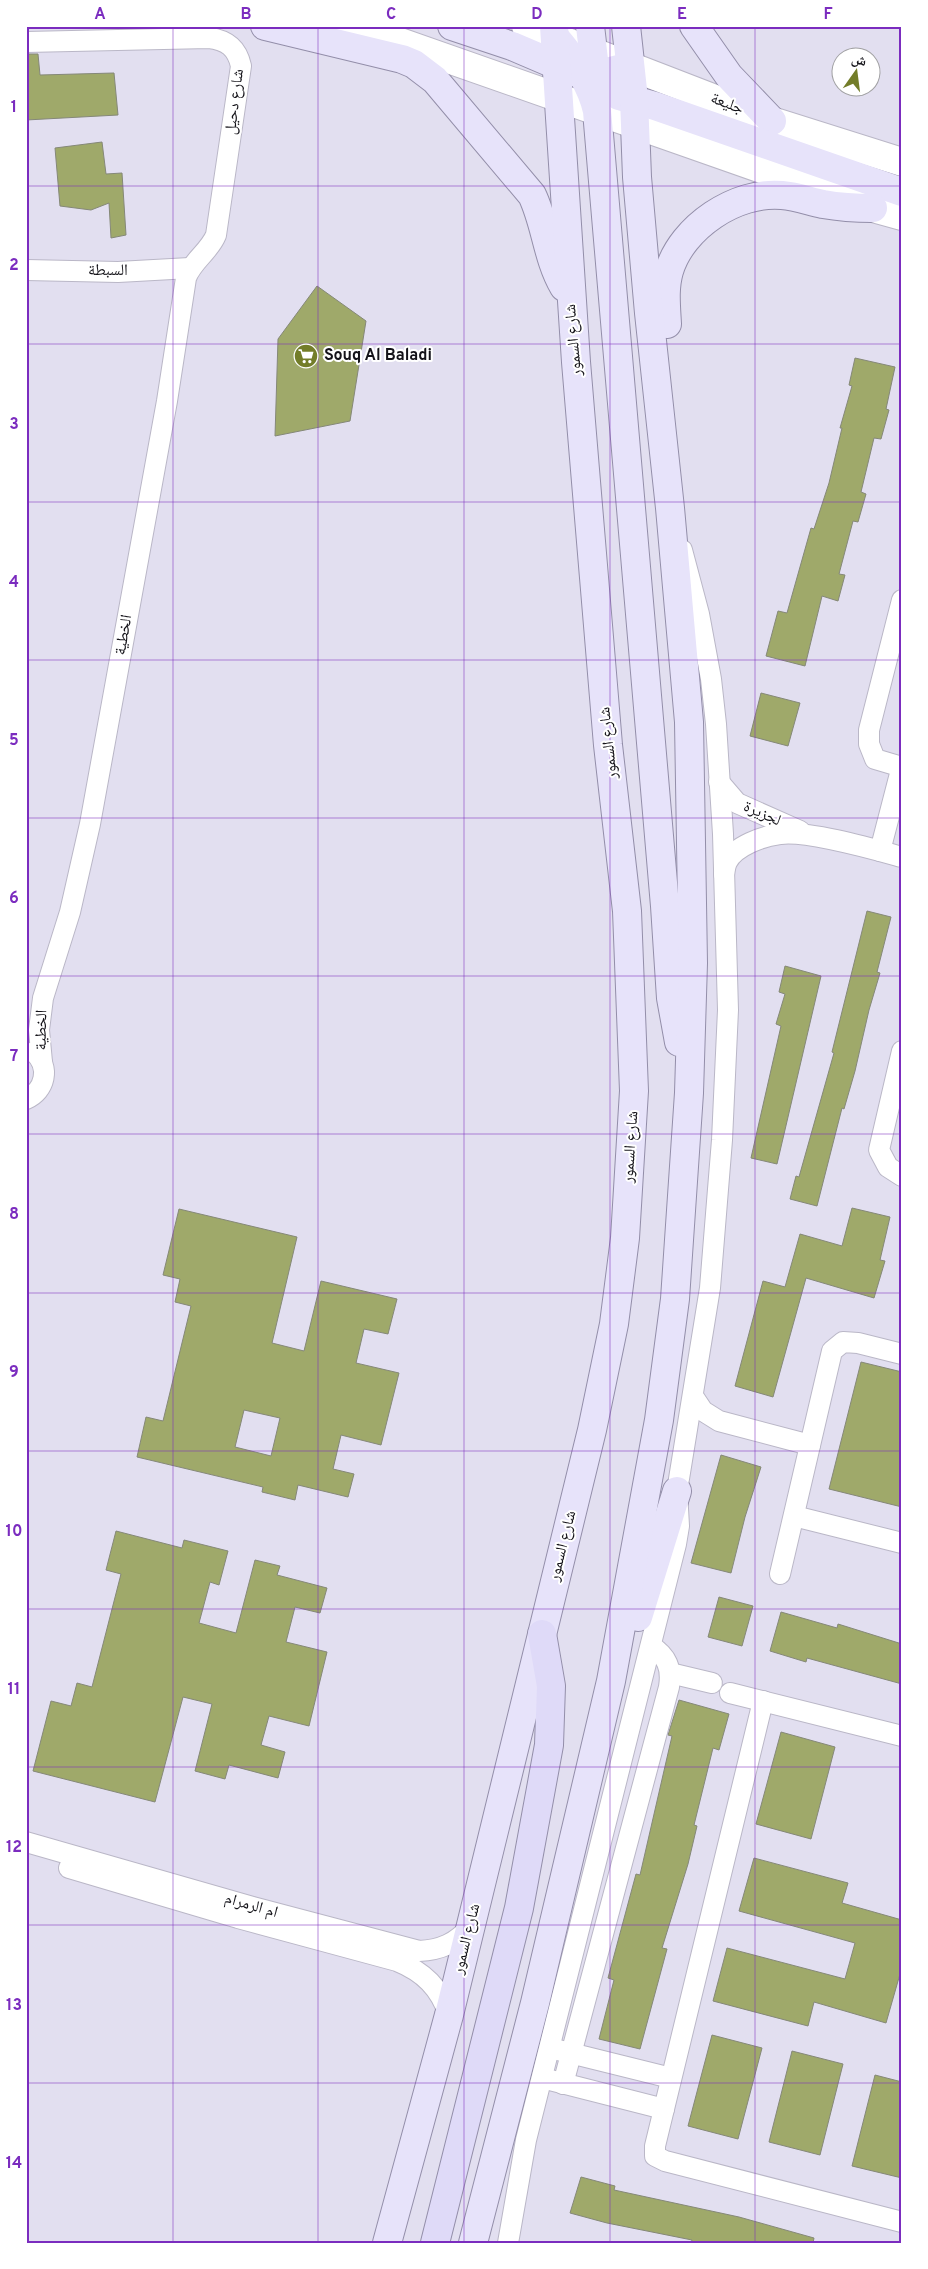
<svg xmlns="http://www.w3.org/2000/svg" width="928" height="2269" font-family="Overpass,'Noto Naskh Arabic',sans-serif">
  <rect width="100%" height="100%" fill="#e2dff0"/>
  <g fill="#9fa96a" stroke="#858878" fill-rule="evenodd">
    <path d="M 26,54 L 38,54 L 40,75 L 114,73 L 118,115 L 26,120 Z"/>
    <path d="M 102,142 L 106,174 L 122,173 L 126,235 L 111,238 L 109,203 L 91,210 L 60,206 L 55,148 Z"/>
    <path d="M 317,286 L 366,321 L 350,421 L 275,436 L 278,339 Z"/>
    <path d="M 855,358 L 895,367 L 886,409 L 889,410 L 881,439 L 874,438 L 861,492 L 866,494 L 858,522 L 853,521 L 839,574 L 845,575 L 838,601 L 822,596 L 805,666 L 766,656 L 778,611 L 787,613 L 811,528 L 814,529 L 829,483 L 842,428 L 840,428 L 852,386 L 849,385 Z"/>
    <path d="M 761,693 L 800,703 L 788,746 L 750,736 Z"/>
    <path d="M 867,911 L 891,917 L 877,972 L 880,973 L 869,1010 L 855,1071 L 844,1109 L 842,1108 L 817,1206 L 790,1199 L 796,1176 L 799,1177 L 834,1053 L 832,1052 Z"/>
    <path d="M 785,966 L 821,976 L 777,1164 L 751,1158 L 781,1026 L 776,1024 L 785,994 L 779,992 Z"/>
    <path d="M 852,1208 L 890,1217 L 880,1260 L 885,1261 L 874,1298 L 806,1278 L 773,1397 L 735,1386 L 763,1281 L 785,1287 L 800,1234 L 842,1246 Z"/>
    <path d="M 179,1209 L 297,1237 L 272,1343 L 304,1351 L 321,1281 L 397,1299 L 388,1334 L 364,1329 L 356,1363 L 399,1373 L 381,1445 L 341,1435 L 333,1469 L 354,1474 L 348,1497 L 298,1485 L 295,1500 L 262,1492 L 263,1487 L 137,1457 L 146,1417 L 163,1421 L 191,1306 L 175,1302 L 180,1279 L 163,1275 ZM 244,1410 L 280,1418 L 271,1456 L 235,1447 Z"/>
    <path d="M 861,1362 L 902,1372 L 902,1507 L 829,1489 Z"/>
    <path d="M 721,1455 L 761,1467 L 745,1517 L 731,1573 L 691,1563 Z"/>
    <path d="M 116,1531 L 182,1548 L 184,1540 L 228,1551 L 219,1585 L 210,1582 L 199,1623 L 236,1633 L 255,1560 L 280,1566 L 277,1575 L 327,1588 L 320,1613 L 295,1607 L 286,1642 L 327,1652 L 309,1726 L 269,1716 L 261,1745 L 285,1752 L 278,1778 L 229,1765 L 225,1779 L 195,1771 L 212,1704 L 183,1697 L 155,1802 L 33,1771 L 51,1701 L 71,1706 L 77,1683 L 92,1687 L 121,1574 L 106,1570 Z"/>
    <path d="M 719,1597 L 753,1606 L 742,1646 L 708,1637 Z"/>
    <path d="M 781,1612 L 837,1628 L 838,1624 L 902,1644 L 902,1684 L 807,1658 L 806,1662 L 770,1651 Z"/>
    <path d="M 679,1700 L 729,1714 L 719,1750 L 713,1748 L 694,1825 L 697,1826 L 688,1864 L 662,1948 L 667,1949 L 640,2049 L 599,2039 L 614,1980 L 608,1978 L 636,1874 L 640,1875 L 672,1736 L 668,1735 Z"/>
    <path d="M 781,1732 L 835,1747 L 811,1839 L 756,1824 Z"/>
    <path d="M 754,1858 L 848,1883 L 842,1903 L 902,1920 L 902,1967 L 886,2023 L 814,2002 L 808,2026 L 713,2001 L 727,1948 L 845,1979 L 855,1943 L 739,1911 Z"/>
    <path d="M 712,2035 L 762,2048 L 738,2139 L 688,2126 Z"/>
    <path d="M 792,2051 L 843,2064 L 820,2155 L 769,2142 Z"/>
    <path d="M 875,2075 L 902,2082 L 902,2178 L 852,2166 Z"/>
    <path d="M 581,2177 L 615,2186 L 614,2190 L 739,2217 L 814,2238 L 813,2243 L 691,2243 L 692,2240 L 607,2223 L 570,2213 Z"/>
  </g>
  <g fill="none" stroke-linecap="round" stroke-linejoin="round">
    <g stroke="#bab7c7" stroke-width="22">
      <g id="minor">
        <path d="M 26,42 L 209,38 C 227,40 237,48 241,66 L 216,235 C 209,252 192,261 186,278 L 167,401 L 90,824 L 70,912 L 43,998 L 39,1030 L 42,1062"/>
        <path d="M 26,270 L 118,272 L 190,268"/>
        <path d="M 902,767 L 875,759 L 869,744 L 869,730 L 902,600"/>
        <path d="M 719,782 L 737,803 L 800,831"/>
        <path d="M 880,851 L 902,766"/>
        <path d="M 724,874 C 725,870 725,866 727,862 C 735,846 763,836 780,834 C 807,830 873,849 902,857"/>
        <path d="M 902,1051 L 879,1150 L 888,1167 L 902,1176"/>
        <path d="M 26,1099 C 45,1091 51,1067 34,1052"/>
        <path d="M 693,1396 L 703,1411 L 719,1421 L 810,1445"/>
        <path d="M 794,1516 L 902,1543"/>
        <path d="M 780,1574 L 832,1351 L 843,1342 L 858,1343 L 902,1354"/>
        <path d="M 670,1673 L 712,1683"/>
        <path d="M 730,1693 L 902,1736"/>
        <path d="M 763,1701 L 655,2146 L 655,2156 L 665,2161 L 902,2222"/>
        <path d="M 26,1842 L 253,1907 L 419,1951 C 441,1950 456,1943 470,1927"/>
        <path d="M 69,1868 L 238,1918 L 397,1961 C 424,1972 440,1988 449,2015"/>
        <path d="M 558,2050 L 671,2078"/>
        <path d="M 550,2080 L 664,2109"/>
        <path d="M 563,2084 L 669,1687 C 672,1668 667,1656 651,1646"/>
        <path d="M 508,2243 L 526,2140 L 676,1544 L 679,1526 L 677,1491 L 710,1288 L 722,1140 L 728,1010 L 723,834 L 716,724 L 711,679 L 699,614 L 682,550"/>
      </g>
    </g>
    <g stroke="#bab7c7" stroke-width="30">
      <g id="secondary">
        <path d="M 343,26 L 397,41 L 873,208 L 902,216"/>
        <path d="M 526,26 L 772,121 L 902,162"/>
      </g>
    </g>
    <g stroke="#938ea9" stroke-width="30">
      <g id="primary">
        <path d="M 265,26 L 402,59 L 414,64 L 435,80 L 532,195 C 546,224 547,258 564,287"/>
        <path d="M 452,26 L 512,46 L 573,72 L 598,74 L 630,66"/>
        <path d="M 590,26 L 594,60 L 606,89"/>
        <path d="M 694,26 L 729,76 L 772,121"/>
        <path d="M 555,37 C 574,59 591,83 597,111 L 665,906 L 671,998 L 679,1042"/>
        <path d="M 619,96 L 655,106 L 902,192"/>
        <path d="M 667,324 C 666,306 664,288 669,271 C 682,227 736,191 782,195 C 796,196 809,201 823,204 C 840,207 856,208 873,208"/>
        <path d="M 638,1617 L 677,1491"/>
        <path d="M 387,2243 L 449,2015 L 592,1430 L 614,1324 L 625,1238 L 634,1091 L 627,911 L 608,745 L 576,362 L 554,26"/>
        <path d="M 473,2243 L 535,2003 L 611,1681 L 659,1420 L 675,1299 L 689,1093 L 693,963 L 689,722 L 670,508 L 649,313 L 637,177 L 634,99 L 626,26"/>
      </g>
    </g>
    <g stroke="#938ea9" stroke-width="30">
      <path id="trunk" d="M 435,2243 L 519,1908 L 549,1745 L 551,1686 L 542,1634"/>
    </g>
    <use href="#minor" stroke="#fff" stroke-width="20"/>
    <use href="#secondary" stroke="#fff" stroke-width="28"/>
    <use href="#primary" stroke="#e7e3fa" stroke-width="28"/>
    <use href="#trunk" stroke="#dfdaf8" stroke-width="28"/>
  </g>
  <path fill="none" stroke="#7b2cbf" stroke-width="1" stroke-opacity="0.55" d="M 173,26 L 173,2243M 318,26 L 318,2243M 464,26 L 464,2243M 610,26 L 610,2243M 755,26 L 755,2243M 26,186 L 902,186M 26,344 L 902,344M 26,502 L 902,502M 26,660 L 902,660M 26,818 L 902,818M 26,976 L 902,976M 26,1134 L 902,1134M 26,1293 L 902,1293M 26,1451 L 902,1451M 26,1609 L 902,1609M 26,1767 L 902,1767M 26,1925 L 902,1925M 26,2083 L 902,2083"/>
  <defs>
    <g id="supermarket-disc" transform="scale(1.25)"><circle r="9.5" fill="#737d29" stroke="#fff"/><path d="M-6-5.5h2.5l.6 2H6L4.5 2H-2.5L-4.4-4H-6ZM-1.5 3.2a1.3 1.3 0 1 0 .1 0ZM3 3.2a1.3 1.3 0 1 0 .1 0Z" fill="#fff"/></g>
  </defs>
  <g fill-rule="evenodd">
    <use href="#supermarket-disc" x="306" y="356"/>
  </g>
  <g text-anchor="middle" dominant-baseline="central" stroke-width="4" stroke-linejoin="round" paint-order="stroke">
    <g font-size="16" fill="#141319" stroke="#fff">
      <text transform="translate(235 102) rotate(-83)">شارع دحيل</text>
      <text transform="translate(727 104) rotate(21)">جليعة</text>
      <text x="108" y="271">السبطة</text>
      <text transform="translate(574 340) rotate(-95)">شارع السمور</text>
      <text transform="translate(124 635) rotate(-80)">الخطية</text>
      <text transform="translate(609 743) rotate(-96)">شارع السمور</text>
      <text transform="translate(762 814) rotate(24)">لجزيرة</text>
      <text transform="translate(42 1030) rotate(-89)">الخطية</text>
      <text transform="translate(631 1147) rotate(-86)">شارع السمور</text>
      <text transform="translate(563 1546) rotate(-76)">شارع السمور</text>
      <text transform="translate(251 1906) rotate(16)">ام الرمرام</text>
      <text transform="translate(467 1939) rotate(-76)">شارع السمور</text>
    </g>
    <g font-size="16" font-weight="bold" fill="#141319" stroke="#fff" text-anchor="start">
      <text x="324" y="356">Souq Al Baladi</text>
    </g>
  </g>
  <rect width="928" height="2269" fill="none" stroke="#ffffff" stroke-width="55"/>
  <g transform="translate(856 72) rotate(14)"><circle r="24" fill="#ffffff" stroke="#a1a1a3"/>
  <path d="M0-4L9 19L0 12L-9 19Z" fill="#737d29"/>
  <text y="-8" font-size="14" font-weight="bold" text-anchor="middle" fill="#141319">ش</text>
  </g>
  <rect x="28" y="28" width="872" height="2214" fill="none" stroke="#7b2cbf" stroke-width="2"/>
  <g font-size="16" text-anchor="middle" font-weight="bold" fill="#7b2cbf">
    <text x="100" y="19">A</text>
    <text x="246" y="19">B</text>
    <text x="391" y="19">C</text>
    <text x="537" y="19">D</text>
    <text x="682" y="19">E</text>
    <text x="828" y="19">F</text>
    <text x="14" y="112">1</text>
    <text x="14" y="270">2</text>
    <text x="14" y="429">3</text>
    <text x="14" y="587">4</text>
    <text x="14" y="745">5</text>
    <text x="14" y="903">6</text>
    <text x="14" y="1061">7</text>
    <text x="14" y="1219">8</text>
    <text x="14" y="1377">9</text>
    <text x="14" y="1536">10</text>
    <text x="14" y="1694">11</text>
    <text x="14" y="1852">12</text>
    <text x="14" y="2010">13</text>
    <text x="14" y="2168">14</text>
  </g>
</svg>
